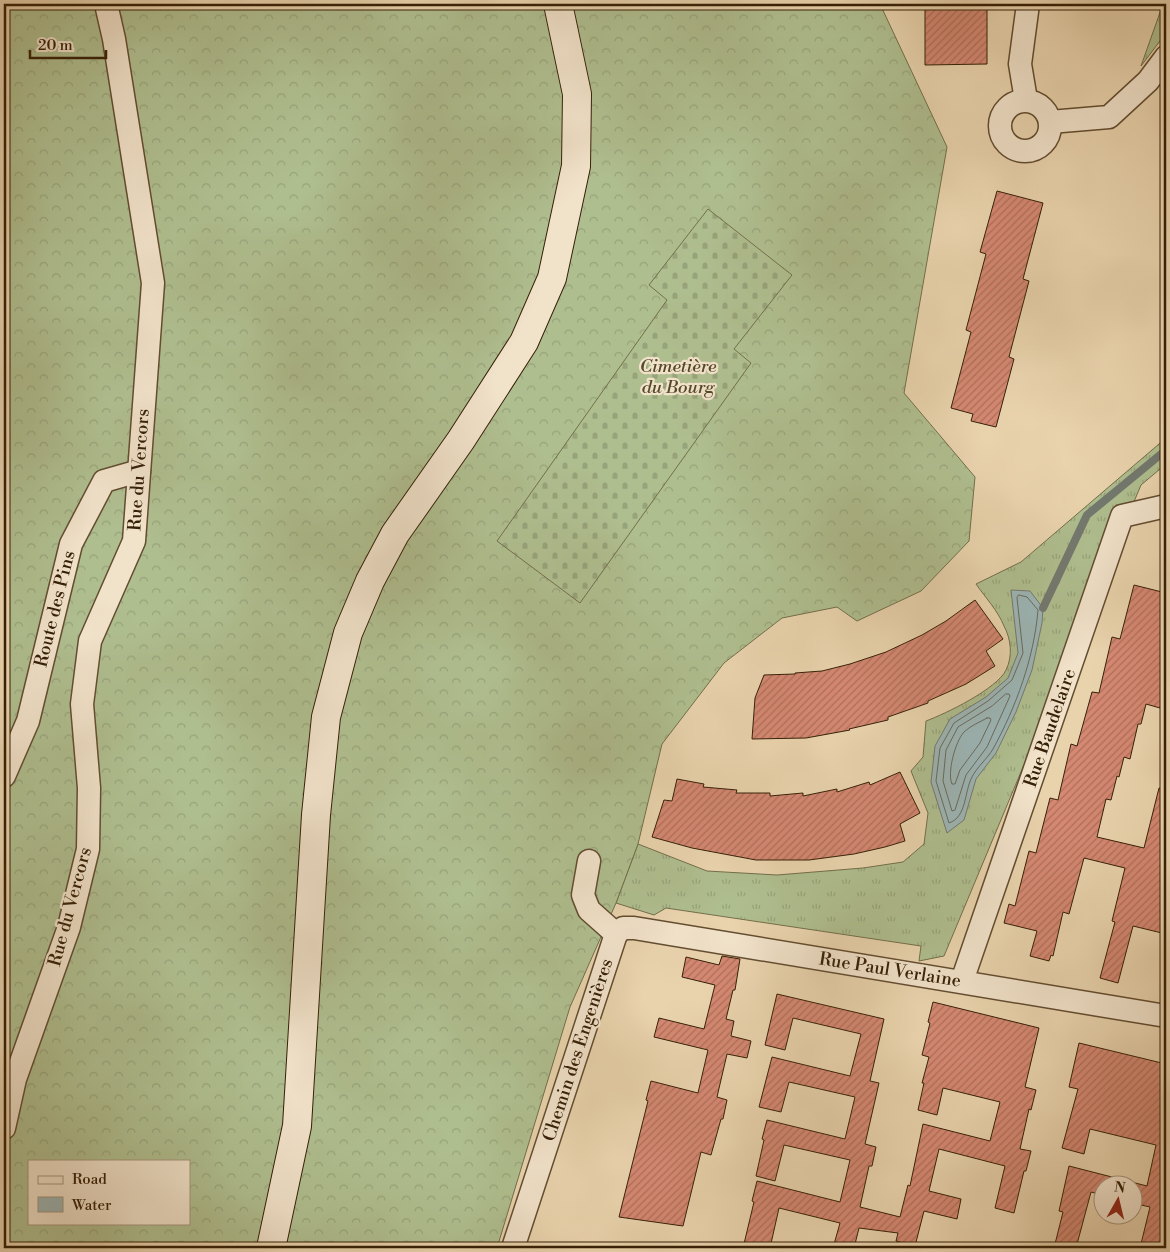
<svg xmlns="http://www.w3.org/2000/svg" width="1170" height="1252" font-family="'Libre Bodoni',serif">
  <defs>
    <pattern id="grass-tufts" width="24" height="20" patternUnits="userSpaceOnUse" patternTransform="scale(1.25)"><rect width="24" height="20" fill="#afbe8f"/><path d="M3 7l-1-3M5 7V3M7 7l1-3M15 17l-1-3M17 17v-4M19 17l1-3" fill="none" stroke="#97a37a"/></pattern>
    <pattern id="forest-crowns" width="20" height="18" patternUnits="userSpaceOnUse" patternTransform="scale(1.25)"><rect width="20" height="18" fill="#afbe8f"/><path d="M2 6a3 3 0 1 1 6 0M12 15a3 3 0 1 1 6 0" fill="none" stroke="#97a37a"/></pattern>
    <pattern id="cemetery-stones" width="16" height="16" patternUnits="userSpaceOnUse" patternTransform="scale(1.25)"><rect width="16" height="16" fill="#afbe8f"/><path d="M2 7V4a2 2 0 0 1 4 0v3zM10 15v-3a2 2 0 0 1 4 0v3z" fill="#97a37a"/></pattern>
    <pattern id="building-hatch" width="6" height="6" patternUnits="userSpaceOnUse" patternTransform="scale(1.25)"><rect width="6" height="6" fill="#d58872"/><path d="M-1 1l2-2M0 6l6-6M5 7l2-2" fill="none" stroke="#ae6f5c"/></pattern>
  </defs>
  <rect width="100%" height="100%" fill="#e9d3ad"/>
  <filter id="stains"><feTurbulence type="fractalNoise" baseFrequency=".004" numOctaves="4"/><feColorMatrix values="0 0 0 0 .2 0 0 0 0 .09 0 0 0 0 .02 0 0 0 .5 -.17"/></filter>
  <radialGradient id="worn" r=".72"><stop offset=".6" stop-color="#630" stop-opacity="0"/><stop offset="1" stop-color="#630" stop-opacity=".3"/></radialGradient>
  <g fill="url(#grass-tufts)" stroke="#726f4b">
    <path d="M 1163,4 L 1166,4 L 1166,33 L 1141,66 Z"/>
    <path d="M 1166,438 L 1166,464 L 1141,485 L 944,956 L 919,961 L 921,946 L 666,908 L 654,915 L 616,903 L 638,844 L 707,871 L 777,875 L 863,868 L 903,862 L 924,844 L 928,813 L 911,771 L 923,757 L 926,721 C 945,714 997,689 1006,670 C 1013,656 1011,639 1004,626 C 998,611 985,597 976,584 L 1021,562 Z"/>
  </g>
  <path fill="url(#forest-crowns)" stroke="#726f4b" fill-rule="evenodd" d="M 4,4 L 880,4 L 947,147 L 904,393 L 975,477 L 969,541 L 921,591 L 857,621 L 837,607 L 782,618 L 724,663 L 662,744 L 638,844 L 616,903 L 570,1007 L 497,1248 L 4,1248 ZM 29,1161 L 189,1161 L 189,1223 L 29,1223 Z"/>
  <path fill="url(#cemetery-stones)" stroke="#726f4b" d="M 708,209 L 792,275 L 734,349 L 751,363 L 580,603 L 497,541 L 667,300 L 649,285 Z"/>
  <path fill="#9cb5b5" stroke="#73796f" d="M 1011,590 L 1030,591 L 1043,608 L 1042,623 L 1032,670 L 1016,712 L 996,753 L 976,779 L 964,820 L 947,833 L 931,782 L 935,746 L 950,719 L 986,697 L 1008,678 L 1018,653 Z"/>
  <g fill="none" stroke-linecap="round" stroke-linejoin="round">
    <g stroke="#696a5e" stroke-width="1">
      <path d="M 1019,595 L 1027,597 L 1038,610 C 1034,658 1016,707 993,749 C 987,759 977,767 972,777 C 964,792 967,817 949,823 L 936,781 L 940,748 L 954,723 L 988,701 L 1012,680 L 1023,653 L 1017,598 Z"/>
      <path d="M 1006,694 L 1009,694 L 1010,696 L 987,747 L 966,775 L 955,810 L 952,811 L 943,781 L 946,750 L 958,727 L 992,706 Z"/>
      <path d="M 987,718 L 990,718 L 991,720 L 980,743 L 960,770 L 955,784 L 952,784 C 947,773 955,742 964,732 C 970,726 980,722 987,718 Z"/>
    </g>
    <path stroke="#73796f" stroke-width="8" d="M 1043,608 L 1087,515 L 1166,450"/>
  </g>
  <g fill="url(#building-hatch)" stroke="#362007">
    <path d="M 925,4 L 987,4 L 987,64 L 925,65 Z"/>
    <path d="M 997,191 L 1043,203 L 1023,279 L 1029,281 L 1009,357 L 1014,359 L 996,427 L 971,421 L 973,414 L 951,408 L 971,332 L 966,330 L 986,254 L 980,252 Z"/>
    <path d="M 1134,585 L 1166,593 L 1166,681 L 1160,708 L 1146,704 L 1141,724 L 1138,724 L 1130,759 L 1124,757 L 1119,777 L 1117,776 L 1111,800 L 1106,799 L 1097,837 L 1144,848 L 1159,788 L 1166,789 L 1166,934 L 1133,926 L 1118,983 L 1100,978 L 1115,922 L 1112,921 L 1125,868 L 1084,858 L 1069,914 L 1063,912 L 1053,956 L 1051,955 L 1049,961 L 1030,956 L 1037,931 L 1004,923 L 1009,904 L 1015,906 L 1029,851 L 1036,853 L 1050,798 L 1058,800 L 1071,744 L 1077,746 L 1092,692 L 1099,693 L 1112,637 L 1120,639 Z"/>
    <path d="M 975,600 L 1003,639 L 986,651 L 995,666 L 966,684 L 928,701 L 928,703 L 888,717 L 888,720 L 849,729 L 850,730 L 806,738 L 752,739 L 755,698 L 764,675 L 795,674 L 795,673 L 822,671 L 850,664 L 886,652 L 922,635 L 946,621 Z"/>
    <path d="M 900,772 L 920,813 L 900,824 L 905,841 L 885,847 L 854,854 L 809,860 L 756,860 L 692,848 L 652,837 L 664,800 L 672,801 L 677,779 L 704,784 L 703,787 L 737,790 L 736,793 L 770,793 L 770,796 L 803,793 L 803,796 L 837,789 L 837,792 L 869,782 L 870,785 Z"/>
    <path d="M 722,956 L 740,959 L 735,990 L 733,990 L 726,1019 L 734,1021 L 731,1036 L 751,1041 L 747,1058 L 727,1054 L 717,1097 L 727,1100 L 723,1119 L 721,1119 L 711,1155 L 701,1152 L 683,1226 L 619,1217 L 648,1101 L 646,1100 L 651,1081 L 698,1093 L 708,1050 L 654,1037 L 659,1018 L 704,1029 L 715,985 L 682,977 L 686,957 L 719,965 Z"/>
    <path d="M 777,994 L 884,1019 L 870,1081 L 879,1083 L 865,1144 L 876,1147 L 872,1166 L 869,1166 L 860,1207 L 900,1217 L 908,1185 L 910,1186 L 923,1124 L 990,1141 L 1000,1102 L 943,1088 L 937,1115 L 918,1110 L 924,1083 L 922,1083 L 929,1057 L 922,1055 L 930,1023 L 928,1022 L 933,1002 L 1039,1028 L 1025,1087 L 1036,1090 L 1031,1110 L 1029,1109 L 1020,1149 L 1031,1151 L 1026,1171 L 1024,1171 L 1014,1213 L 995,1208 L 1005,1166 L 939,1149 L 929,1191 L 961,1199 L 957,1219 L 924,1211 L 915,1246 L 896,1241 L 898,1233 L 859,1228 L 854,1248 L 833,1248 L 840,1223 L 779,1208 L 770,1248 L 743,1248 L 754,1202 L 752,1201 L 757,1181 L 840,1202 L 850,1160 L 784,1145 L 775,1181 L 756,1176 L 764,1140 L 762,1139 L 767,1120 L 845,1139 L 855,1097 L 789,1082 L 781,1112 L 759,1107 L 772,1057 L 850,1076 L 861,1034 L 793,1018 L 785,1050 L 765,1045 Z"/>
    <path d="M 1079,1043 L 1166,1064 L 1166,1227 L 1161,1248 L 1140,1248 L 1150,1207 L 1132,1203 L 1132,1184 L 1102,1184 L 1102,1195 L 1091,1192 L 1076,1248 L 1054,1248 L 1063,1212 L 1059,1211 L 1069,1166 L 1147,1186 L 1156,1145 L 1090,1129 L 1084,1154 L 1062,1148 L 1078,1089 L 1069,1087 Z"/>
  </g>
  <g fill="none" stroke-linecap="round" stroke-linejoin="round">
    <g stroke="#634d30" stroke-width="25">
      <g id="minor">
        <path d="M 1026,100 L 1020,64 L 1028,4"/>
        <circle cx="1025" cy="126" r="25"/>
        <path d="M 1050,122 L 1109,117 L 1148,81 L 1166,57"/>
        <path d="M 4,776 L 28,721 L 71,544 L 104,481 L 139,471"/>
        <path d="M 589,861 L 583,895 L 589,910 L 616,934"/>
        <path d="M 616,934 L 623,928 L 634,928 L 1166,1016"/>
        <path d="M 962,981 L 1122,516 L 1166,506"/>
        <path d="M 4,1128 L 15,1079 L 69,927 L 88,849 L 89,788 L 82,704 L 90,641 L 134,541 L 153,283 L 114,39 L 106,4"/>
        <path d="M 513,1248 L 616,934"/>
      </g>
    </g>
    <g stroke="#362007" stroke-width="30">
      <path id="secondary" d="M 271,1248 L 297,1126 L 316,815 L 326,717 L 348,633 L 370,581 L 395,534 L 461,440 L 524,342 L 552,278 L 576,166 L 577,94 L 558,4"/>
    </g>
    <use href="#minor" stroke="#f1e2ca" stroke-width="22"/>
    <use href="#secondary" stroke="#f1e2ca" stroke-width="28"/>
  </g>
  <g text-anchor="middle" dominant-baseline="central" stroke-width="4.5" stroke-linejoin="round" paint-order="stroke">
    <g font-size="18" font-style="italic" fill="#544829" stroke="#f1e2ca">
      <text x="678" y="366">Cimetière<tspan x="678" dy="21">du Bourg</tspan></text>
    </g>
    <g font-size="18" fill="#362007" stroke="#f1e2ca">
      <text transform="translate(139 470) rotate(-86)">Rue du Vercors</text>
      <text transform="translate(55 609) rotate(-76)">Route des Pins</text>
      <text transform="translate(1050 728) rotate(-71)">Rue Baudelaire</text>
      <text transform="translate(70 907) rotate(-75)">Rue du Vercors</text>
      <text transform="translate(890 970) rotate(9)">Rue Paul Verlaine</text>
      <text transform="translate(578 1050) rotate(-72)">Chemin des Engenières</text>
    </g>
  </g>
  <rect width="1170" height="1252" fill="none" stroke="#e9d3ad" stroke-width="20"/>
  <rect x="5" y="5" width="1160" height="1242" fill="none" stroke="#362007" stroke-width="2.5"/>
  <rect x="10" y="10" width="1150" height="1232" fill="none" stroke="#362007"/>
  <rect x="28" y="1160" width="162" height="65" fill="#f1e2ca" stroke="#a6947c"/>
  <rect x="38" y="1176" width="25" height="8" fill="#f1e2ca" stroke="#a6947c"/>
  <text x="72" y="1184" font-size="15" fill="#362007">Road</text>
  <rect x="38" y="1197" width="25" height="15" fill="#9cb5b5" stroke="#a6947c"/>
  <text x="72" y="1210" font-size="15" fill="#362007">Water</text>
  <g transform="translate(1118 1200) rotate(8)"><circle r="24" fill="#f1e2ca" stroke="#a6947c"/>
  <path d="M0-4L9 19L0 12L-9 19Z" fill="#8f2418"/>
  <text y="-8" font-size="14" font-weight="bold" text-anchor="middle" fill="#362007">N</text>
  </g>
  <path d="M30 50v8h76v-8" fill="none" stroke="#362007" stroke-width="2.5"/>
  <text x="38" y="50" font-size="15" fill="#362007" stroke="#f1e2ca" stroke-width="4" paint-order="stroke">20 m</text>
  <rect width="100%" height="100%" filter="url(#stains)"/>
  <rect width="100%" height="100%" fill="url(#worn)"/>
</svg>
